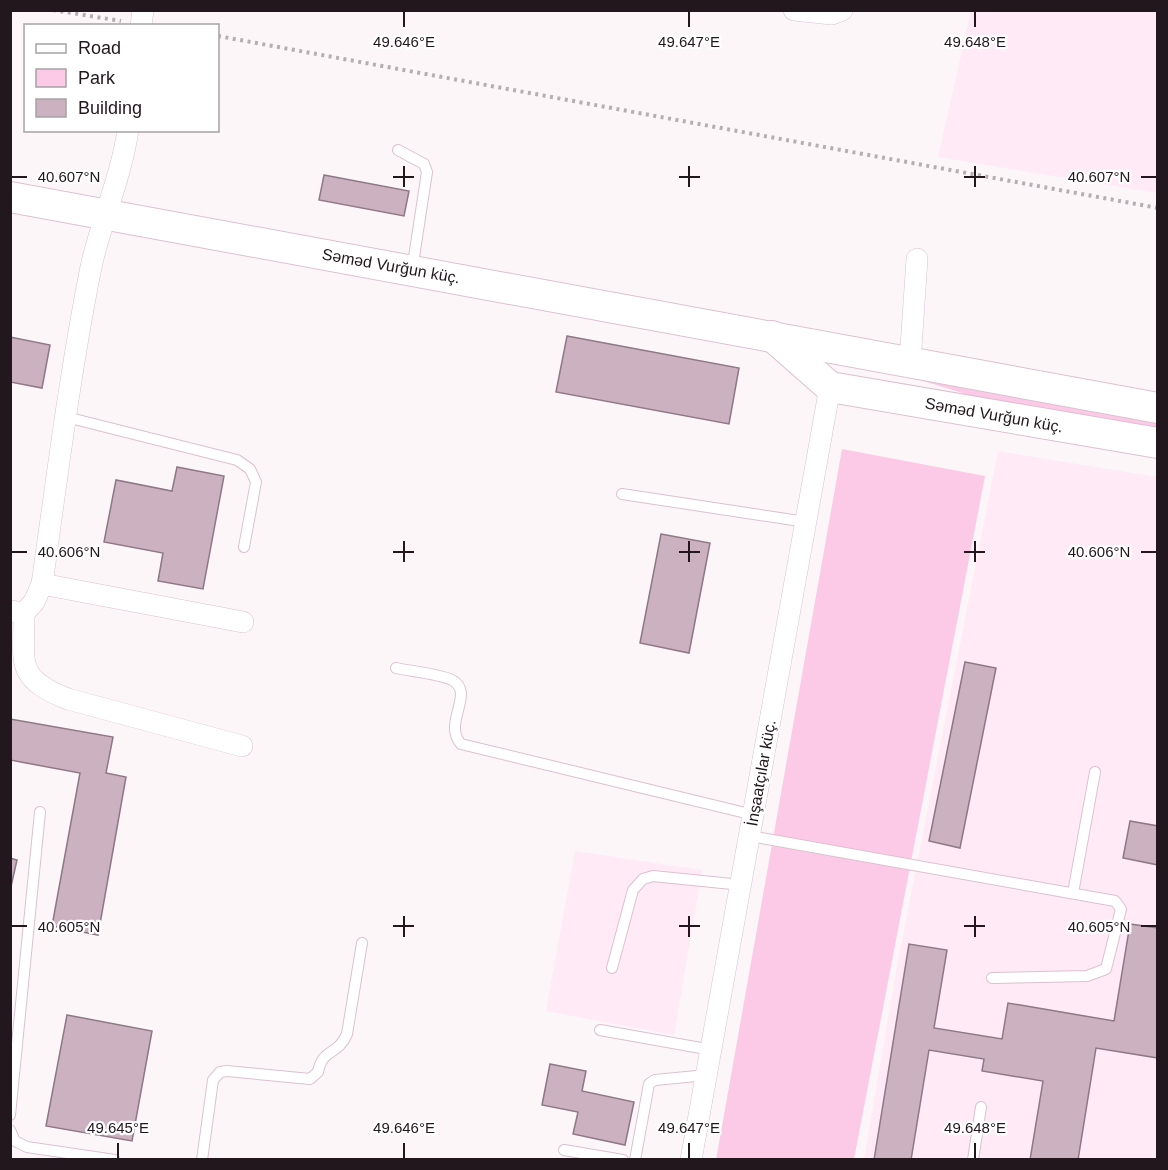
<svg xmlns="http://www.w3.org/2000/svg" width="1168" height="1170" font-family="Arial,sans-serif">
  <rect width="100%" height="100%" fill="#fcf6f9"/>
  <g fill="#ffeaf6">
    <path d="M 971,11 L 1157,11 L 1157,193 L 938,157 Z"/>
    <path d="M 998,451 L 1157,477 L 1157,1159 L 864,1160 L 897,966 Z"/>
    <path d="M 575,851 L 702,870 L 674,1035 L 546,1011 Z"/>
  </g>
  <g fill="#fccae7">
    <path d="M 917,379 L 1157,420 L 1157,431 L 975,397 Z"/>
    <path d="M 842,449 L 985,476 L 854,1159 L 716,1160 Z"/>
  </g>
  <g fill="#ccb2c1" stroke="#8f7785" stroke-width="1.5">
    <path d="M 324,175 L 409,191 L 404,216 L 319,200 Z"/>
    <path d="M 567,336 L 739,368 L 729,424 L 556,392 Z"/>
    <path d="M 10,337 L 50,345 L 42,388 L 10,382 Z"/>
    <path d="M 177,467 L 224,476 L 203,589 L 158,581 L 163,553 L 104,542 L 116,480 L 172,491 Z"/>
    <path d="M 661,534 L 710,543 L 689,653 L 640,643 Z"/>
    <path d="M 965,662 L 996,668 L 960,848 L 929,841 Z"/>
    <path d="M 10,719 L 113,737 L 106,773 L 126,777 L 98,935 L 52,926 L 80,773 L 10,760 Z"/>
    <path d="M 1130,821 L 1158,826 L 1158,865 L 1123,858 Z"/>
    <path d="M 10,858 L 17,860 L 10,891 Z"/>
    <path d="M 1130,924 L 1158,928 L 1158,1058 L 1096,1048 L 1078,1160 L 1030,1160 L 1043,1081 L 982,1071 L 984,1059 L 929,1050 L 911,1160 L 874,1160 L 909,944 L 947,950 L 934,1028 L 1002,1039 L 1008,1003 L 1114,1021 Z"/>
    <path d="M 67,1015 L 152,1031 L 132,1141 L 46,1126 Z"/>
    <path d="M 550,1064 L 586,1071 L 582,1091 L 634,1102 L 625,1145 L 573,1134 L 578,1112 L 542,1105 Z"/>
  </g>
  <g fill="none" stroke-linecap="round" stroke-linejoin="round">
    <g stroke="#dcc1d0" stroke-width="12">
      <g id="lane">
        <path d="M 398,150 L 424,164 L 427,172 L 412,270"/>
        <path d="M 66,417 L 237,460 L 250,469 L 256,482 L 244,547"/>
        <path d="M 622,494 L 806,522"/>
        <path d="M 396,668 C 410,671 440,674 452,680 C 476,693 442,723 461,744 L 754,815"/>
        <path d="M 750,836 L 1115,901 L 1121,909 L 1106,969 L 1087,976 L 992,978"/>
        <path d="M 1073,893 L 1095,772"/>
        <path d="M 612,968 L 633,890 L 643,879 L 653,876 L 742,885"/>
        <path d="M 600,1030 L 712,1050"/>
        <path d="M 10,1115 L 40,812"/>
        <path d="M 10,1130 L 15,1141 L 27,1147 L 115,1160"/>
        <path d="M 564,1150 L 623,1160"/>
        <path d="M 202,1160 L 213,1080 L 220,1072 L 227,1071 L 310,1079 L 318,1072 C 323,1047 337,1057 347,1034 L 362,943"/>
        <path d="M 635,1160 L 649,1084 L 655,1080 L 707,1075"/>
        <path d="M 973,1160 L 981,1107"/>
      </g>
    </g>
    <g stroke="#dcc1d0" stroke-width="22">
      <g id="street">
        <path d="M 794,10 L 832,14 L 842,10"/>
        <path d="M 141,26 L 143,10"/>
        <path d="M 910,362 L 917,259"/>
        <path d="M 42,584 L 243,622"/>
        <path d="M 10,611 L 24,613 L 34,602 L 42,584 C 57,478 70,372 91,267 C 101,221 121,178 128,130"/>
        <path d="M 24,613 C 24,664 15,678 68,699 L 242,746"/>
        <path d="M 691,1160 L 830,387"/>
      </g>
    </g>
    <g stroke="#dcc1d0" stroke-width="32">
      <g id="secondary">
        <path d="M 10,197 L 1158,408"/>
        <path d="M 772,336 L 830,387"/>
        <path d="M 830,387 L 1158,443"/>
      </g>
    </g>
    <g stroke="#b6aeb2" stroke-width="4" stroke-dasharray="3 4.5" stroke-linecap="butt">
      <path d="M 53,10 L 121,21"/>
      <path d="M 218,36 L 1158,208"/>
    </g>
    <use href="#lane" stroke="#fff" stroke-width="10"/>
    <use href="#street" stroke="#fff" stroke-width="21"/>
    <use href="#secondary" stroke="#fff" stroke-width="30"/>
  </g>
  <path fill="none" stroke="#21171d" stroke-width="2" d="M 404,12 L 404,27M 689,12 L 689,27M 975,12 L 975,27M 404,166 L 404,187M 689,166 L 689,187M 975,166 L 975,187M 12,177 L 27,177M 393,177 L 414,177M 679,177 L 700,177M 964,177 L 985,177M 1141,177 L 1156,177M 404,541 L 404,562M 689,541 L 689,562M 975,541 L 975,562M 12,552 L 27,552M 393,552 L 414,552M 679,552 L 700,552M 964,552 L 985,552M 1141,552 L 1156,552M 404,916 L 404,937M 689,916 L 689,937M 975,916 L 975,937M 12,926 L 27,926M 393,926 L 414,926M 679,926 L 700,926M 964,926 L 985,926M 1141,926 L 1156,926M 118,1143 L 118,1158M 404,1143 L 404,1158M 689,1143 L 689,1158M 975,1143 L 975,1158"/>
  <g text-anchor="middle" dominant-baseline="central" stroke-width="4.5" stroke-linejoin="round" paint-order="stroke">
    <g font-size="16" fill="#21171d" stroke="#fff">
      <text transform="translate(391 266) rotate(10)">Səməd Vurğun küç.</text>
      <text transform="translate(994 415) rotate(10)">Səməd Vurğun küç.</text>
      <text transform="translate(761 773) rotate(-80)">İnşaatçılar küç.</text>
    </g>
  </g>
  <g font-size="15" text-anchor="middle" fill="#21171d" stroke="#fff" stroke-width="4.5" stroke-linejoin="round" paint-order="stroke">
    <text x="404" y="47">49.646°E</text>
    <text x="689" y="47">49.647°E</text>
    <text x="975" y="47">49.648°E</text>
    <text x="69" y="182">40.607°N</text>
    <text x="1099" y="182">40.607°N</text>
    <text x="69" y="557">40.606°N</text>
    <text x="1099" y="557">40.606°N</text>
    <text x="69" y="932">40.605°N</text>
    <text x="1099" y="932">40.605°N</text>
    <text x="118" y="1133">49.645°E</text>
    <text x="404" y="1133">49.646°E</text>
    <text x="689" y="1133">49.647°E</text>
    <text x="975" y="1133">49.648°E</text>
  </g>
  <rect width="1168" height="1170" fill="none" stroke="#21171d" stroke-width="24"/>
  <rect x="24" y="24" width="195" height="108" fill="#ffffff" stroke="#a6a2a5" stroke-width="1.5"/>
  <rect x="36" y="44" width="30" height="9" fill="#ffffff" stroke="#a6a2a5" stroke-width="1.5"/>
  <text x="78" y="54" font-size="18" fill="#21171d">Road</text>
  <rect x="36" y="69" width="30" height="18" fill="#fccae7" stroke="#a6a2a5" stroke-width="1.5"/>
  <text x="78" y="84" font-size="18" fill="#21171d">Park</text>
  <rect x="36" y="99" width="30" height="18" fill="#ccb2c1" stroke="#a6a2a5" stroke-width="1.5"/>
  <text x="78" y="114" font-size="18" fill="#21171d">Building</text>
</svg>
